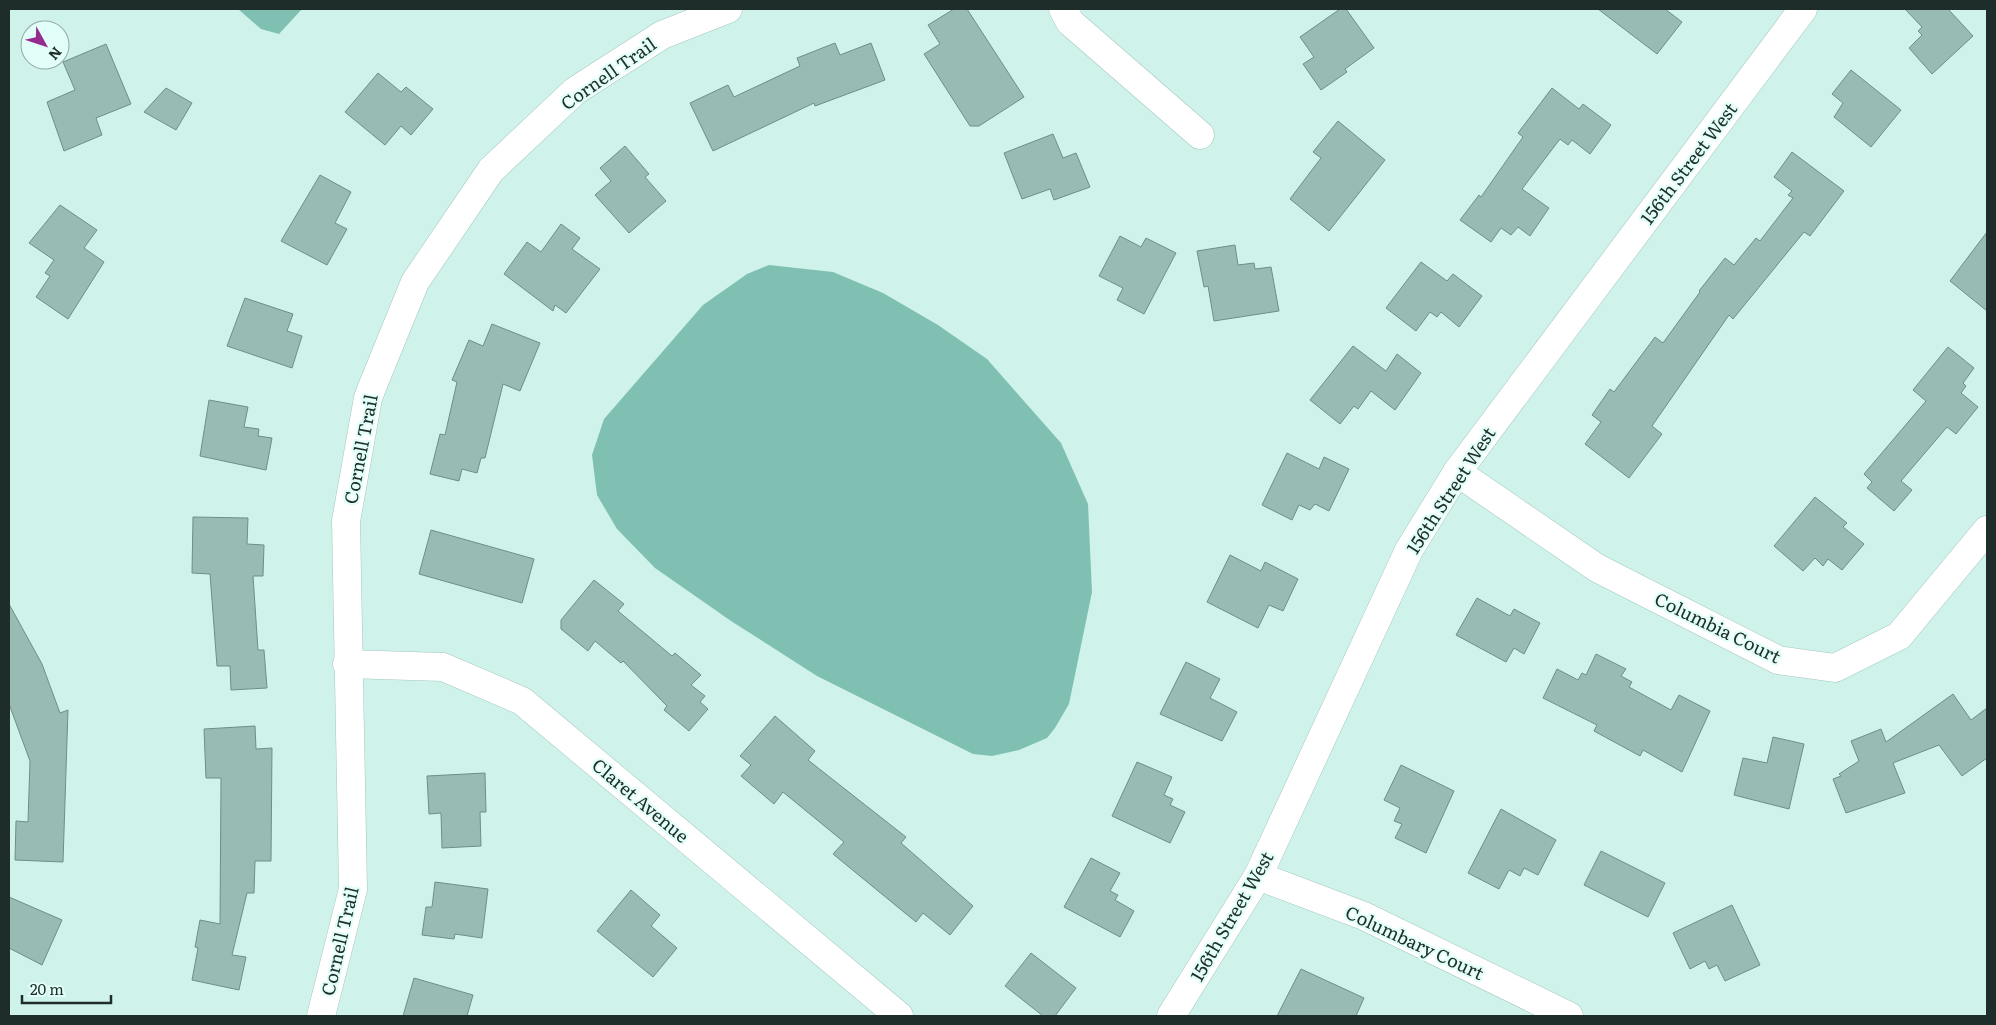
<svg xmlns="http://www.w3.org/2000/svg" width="1996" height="1025" font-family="Literata,serif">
  <rect width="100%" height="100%" fill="#cff3eb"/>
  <g fill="#80c0b3">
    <path d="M 238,9 L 302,9 L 279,34 L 261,29 Z"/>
    <path d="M 769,265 L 833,272 L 883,293 L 938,325 L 987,359 L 1061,443 L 1088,504 L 1092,592 L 1069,704 L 1055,728 L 1047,738 L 1019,750 L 992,756 L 973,754 L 817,676 L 731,621 L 655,568 L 617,529 L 597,495 L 592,455 L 604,419 L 703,305 L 747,274 Z"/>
  </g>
  <g fill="#98bbb4" stroke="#6d8f88">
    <path d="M 954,9 L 967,9 L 1024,97 L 979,126 L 970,126 L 924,54 L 940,44 L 928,25 Z"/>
    <path d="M 1340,9 L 1346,9 L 1374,48 L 1345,69 L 1347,72 L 1321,90 L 1303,64 L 1314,57 L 1300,37 Z"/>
    <path d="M 1598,9 L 1665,9 L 1682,22 L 1657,54 Z"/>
    <path d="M 1905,9 L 1948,9 L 1973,36 L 1932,74 L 1909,48 L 1922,35 L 1918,31 L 1922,27 Z"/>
    <path d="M 835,43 L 840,55 L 871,43 L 885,80 L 815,106 L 814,103 L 713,151 L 690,103 L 728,85 L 734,97 L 800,66 L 797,58 Z"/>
    <path d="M 106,44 L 131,104 L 96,118 L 102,135 L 64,151 L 47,102 L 75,90 L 63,62 Z"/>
    <path d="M 1851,70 L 1901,110 L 1871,147 L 1834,117 L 1843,103 L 1832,94 Z"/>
    <path d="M 378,73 L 401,92 L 406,87 L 433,109 L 411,135 L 401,126 L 385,145 L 345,112 Z"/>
    <path d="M 166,88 L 192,103 L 176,130 L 144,112 Z"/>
    <path d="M 1552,88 L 1579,109 L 1583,104 L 1611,125 L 1590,154 L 1572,140 L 1568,145 L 1560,139 L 1522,189 L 1549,208 L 1530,236 L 1518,227 L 1511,235 L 1501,228 L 1491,242 L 1460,220 L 1479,195 L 1481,197 L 1523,137 L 1518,133 Z"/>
    <path d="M 1338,121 L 1385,160 L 1329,231 L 1290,199 L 1321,158 L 1313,152 Z"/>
    <path d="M 1053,134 L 1063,158 L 1076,153 L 1090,187 L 1054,200 L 1050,189 L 1022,199 L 1004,153 Z"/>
    <path d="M 625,146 L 649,174 L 645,177 L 666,201 L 629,233 L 595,195 L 611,181 L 600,168 Z"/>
    <path d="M 1792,152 L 1844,191 L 1810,236 L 1804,232 L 1733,319 L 1729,315 L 1652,426 L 1662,434 L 1629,478 L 1585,444 L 1601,422 L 1592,415 L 1610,389 L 1614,392 L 1655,337 L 1663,343 L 1700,292 L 1699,291 L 1725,258 L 1734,265 L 1756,238 L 1760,241 L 1793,198 L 1788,195 L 1792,191 L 1774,177 Z"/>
    <path d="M 320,175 L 351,192 L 335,223 L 347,229 L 327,265 L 281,241 Z"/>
    <path d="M 60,205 L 97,230 L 84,248 L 104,262 L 68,319 L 36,297 L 50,276 L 45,273 L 54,260 L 29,243 Z"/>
    <path d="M 561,224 L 580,238 L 572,249 L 600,269 L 566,313 L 555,305 L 553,311 L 504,274 L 527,242 L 541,252 Z"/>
    <path d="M 1987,232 L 1987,311 L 1950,281 Z"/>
    <path d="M 1120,236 L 1141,247 L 1146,238 L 1176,253 L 1144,314 L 1117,300 L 1123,288 L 1099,276 Z"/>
    <path d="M 1235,245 L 1238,265 L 1254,263 L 1255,269 L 1271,267 L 1279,311 L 1214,321 L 1208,286 L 1204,287 L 1197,251 Z"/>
    <path d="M 1421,262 L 1447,281 L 1453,274 L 1482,296 L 1459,327 L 1441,312 L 1437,317 L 1430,312 L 1416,331 L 1386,308 Z"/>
    <path d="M 245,298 L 293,314 L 287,331 L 302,336 L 292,368 L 227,346 Z"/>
    <path d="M 492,324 L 540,343 L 520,391 L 503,384 L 485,458 L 481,458 L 477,473 L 462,469 L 459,481 L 430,474 L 440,434 L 445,435 L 457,382 L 452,380 L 469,340 L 483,346 Z"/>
    <path d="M 1353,346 L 1386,371 L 1397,354 L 1421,373 L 1395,410 L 1371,391 L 1358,409 L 1354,406 L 1340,424 L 1310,400 Z"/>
    <path d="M 1948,347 L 1974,368 L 1963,383 L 1966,386 L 1961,393 L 1978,407 L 1956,434 L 1947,427 L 1901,481 L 1912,490 L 1894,511 L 1867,488 L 1872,482 L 1864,474 L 1926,401 L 1913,390 Z"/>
    <path d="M 209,400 L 248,407 L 244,427 L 259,429 L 258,436 L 272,438 L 266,470 L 200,456 Z"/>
    <path d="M 1287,453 L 1319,469 L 1324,457 L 1349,469 L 1329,511 L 1315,504 L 1310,510 L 1299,505 L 1292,520 L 1262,505 Z"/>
    <path d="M 1815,497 L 1847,523 L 1843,527 L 1864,544 L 1842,570 L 1828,559 L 1823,566 L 1815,558 L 1803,571 L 1774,546 Z"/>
    <path d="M 193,517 L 248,518 L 247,544 L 264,545 L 263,576 L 253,576 L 258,650 L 264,650 L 267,688 L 231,690 L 230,666 L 217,666 L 210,574 L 192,573 Z"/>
    <path d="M 431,530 L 534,559 L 522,603 L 419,574 Z"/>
    <path d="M 1230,555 L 1261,571 L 1265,562 L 1298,579 L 1283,611 L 1269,605 L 1258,628 L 1207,602 Z"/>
    <path d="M 594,580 L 624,604 L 618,611 L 672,656 L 675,653 L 701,675 L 691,685 L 705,696 L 700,702 L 708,709 L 689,731 L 664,710 L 667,706 L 623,661 L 621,663 L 595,641 L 588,651 L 561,629 L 561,620 Z"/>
    <path d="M 1477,598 L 1510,616 L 1514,609 L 1540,623 L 1524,654 L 1514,648 L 1506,662 L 1456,635 Z"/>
    <path d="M 9,604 L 42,664 L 60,713 L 68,710 L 63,862 L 15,860 L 16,821 L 28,822 L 30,761 L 9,704 Z"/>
    <path d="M 1596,654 L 1626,669 L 1621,676 L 1632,682 L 1629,687 L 1671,710 L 1679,695 L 1710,711 L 1682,772 L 1643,750 L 1640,756 L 1594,731 L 1597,725 L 1543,698 L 1557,669 L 1578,680 L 1582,673 L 1586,675 Z"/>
    <path d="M 1186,662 L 1220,679 L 1210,698 L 1237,712 L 1222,741 L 1160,714 Z"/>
    <path d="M 1953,694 L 1971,720 L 1987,708 L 1987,758 L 1962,776 L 1939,745 L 1893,763 L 1905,793 L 1846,813 L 1833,779 L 1841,776 L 1839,774 L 1859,761 L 1851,741 L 1881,729 L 1886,742 Z"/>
    <path d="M 775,716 L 815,751 L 808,760 L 906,837 L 901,843 L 973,906 L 950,935 L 923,913 L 916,922 L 833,854 L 844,842 L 783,792 L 774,804 L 741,776 L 751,765 L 740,756 Z"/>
    <path d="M 255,726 L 256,749 L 272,748 L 271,861 L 255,861 L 254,893 L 247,893 L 232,955 L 246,957 L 239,990 L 192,980 L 198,948 L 195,947 L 200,920 L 220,924 L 221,778 L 206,778 L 204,729 Z"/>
    <path d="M 1773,737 L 1804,744 L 1789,809 L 1734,795 L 1743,758 L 1767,763 Z"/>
    <path d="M 1137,762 L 1172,777 L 1164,795 L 1173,799 L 1170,805 L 1185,812 L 1170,843 L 1112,816 Z"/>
    <path d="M 1401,765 L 1454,791 L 1426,853 L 1395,838 L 1402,824 L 1394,821 L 1400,808 L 1384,800 Z"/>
    <path d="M 485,773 L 486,812 L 480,812 L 481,846 L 442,848 L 441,813 L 429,814 L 427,776 Z"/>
    <path d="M 1501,809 L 1556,840 L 1538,875 L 1524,868 L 1520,876 L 1509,870 L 1499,889 L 1468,873 Z"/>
    <path d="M 1601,851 L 1665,883 L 1648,917 L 1584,885 Z"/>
    <path d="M 1091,858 L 1120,873 L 1110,891 L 1118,895 L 1115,900 L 1134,911 L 1120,937 L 1064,907 Z"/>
    <path d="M 435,882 L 488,889 L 482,938 L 455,934 L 454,939 L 422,935 L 426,907 L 432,907 Z"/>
    <path d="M 631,890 L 660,915 L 651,926 L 677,948 L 653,977 L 597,931 Z"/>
    <path d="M 9,897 L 62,920 L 42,965 L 9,948 Z"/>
    <path d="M 1732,905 L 1760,965 L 1725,981 L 1717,965 L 1709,969 L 1705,961 L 1690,969 L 1673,933 Z"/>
    <path d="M 1031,953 L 1076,988 L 1055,1016 L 1043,1016 L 1005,986 Z"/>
    <path d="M 1301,969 L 1364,998 L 1356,1016 L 1277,1016 Z"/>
    <path d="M 414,978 L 473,995 L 467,1016 L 403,1016 Z"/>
  </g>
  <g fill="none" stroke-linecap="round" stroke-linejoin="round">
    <g stroke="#a4c7bf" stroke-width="29">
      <g id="minor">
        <path d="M 1063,9 L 1070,22 L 1200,135"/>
        <path d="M 1457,472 L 1597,568 L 1778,660 L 1835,668 L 1899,636 L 1987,530"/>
        <path d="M 347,664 L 443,667 L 522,701 L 899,1016"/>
        <path d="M 1258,876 L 1364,916 L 1569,1016"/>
        <path d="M 321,1016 L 353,889 L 346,521 L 368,398 L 373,385 L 415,282 L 491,170 L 575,91 L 662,35 L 728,9"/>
        <path d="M 1171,1016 L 1258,876 L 1409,550 L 1457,472 L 1803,9"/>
      </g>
    </g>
    <use href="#minor" stroke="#fff" stroke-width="28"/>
  </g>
  <g text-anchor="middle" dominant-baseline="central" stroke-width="4.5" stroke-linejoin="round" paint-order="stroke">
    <g font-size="18" fill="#1f2d2a" stroke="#e2fef8">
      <text transform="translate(608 73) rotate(-35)">Cornell Trail</text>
      <text transform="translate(1688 163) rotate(-53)">156th Street West</text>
      <text transform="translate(360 449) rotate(-79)">Cornell Trail</text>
      <text transform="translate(1450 490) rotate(-57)">156th Street West</text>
      <text transform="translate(1718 627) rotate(26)">Columbia Court</text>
      <text transform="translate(641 800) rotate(40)">Claret Avenue</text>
      <text transform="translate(1231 916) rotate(-60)">156th Street West</text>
      <text transform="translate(339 941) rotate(-77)">Cornell Trail</text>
      <text transform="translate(1415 942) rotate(25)">Columbary Court</text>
    </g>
  </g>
  <rect width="1996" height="1025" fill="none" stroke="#1f2d2a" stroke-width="20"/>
  <g transform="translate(45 45) rotate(130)"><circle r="24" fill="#e2fef8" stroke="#94aaa6"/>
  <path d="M0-4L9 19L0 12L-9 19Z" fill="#952b8e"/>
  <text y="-8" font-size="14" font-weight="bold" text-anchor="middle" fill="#1f2d2a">N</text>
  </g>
  <path d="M22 995v8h89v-8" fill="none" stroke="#1f2d2a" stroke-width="2.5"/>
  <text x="30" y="995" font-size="15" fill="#1f2d2a" stroke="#e2fef8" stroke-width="4" paint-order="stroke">20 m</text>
</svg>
